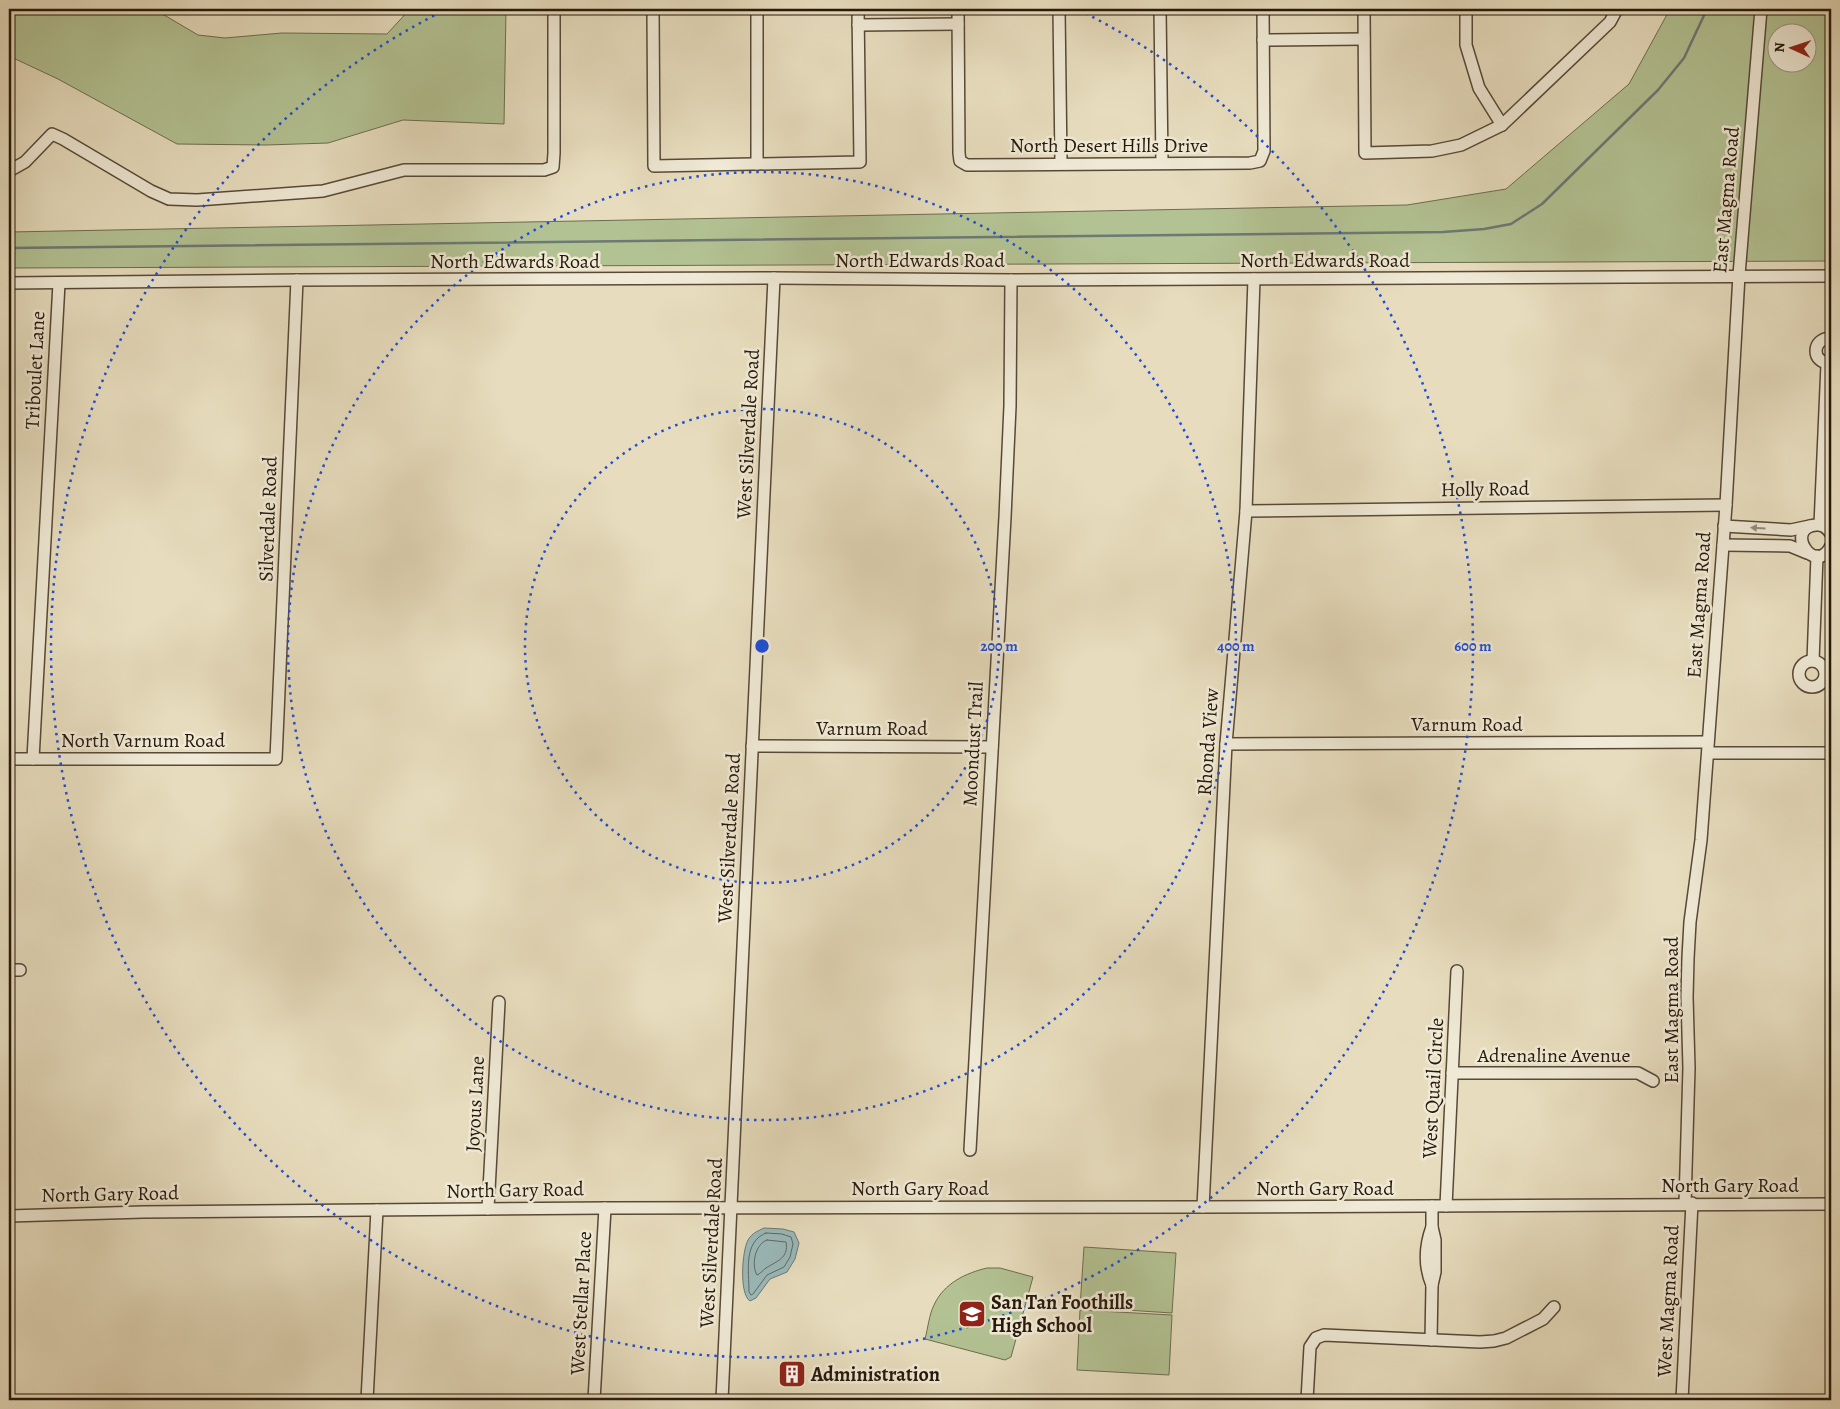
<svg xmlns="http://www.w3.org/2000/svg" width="1840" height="1409" font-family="Alegreya,serif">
  <rect width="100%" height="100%" fill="#e7ddbe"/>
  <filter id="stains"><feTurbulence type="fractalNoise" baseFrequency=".004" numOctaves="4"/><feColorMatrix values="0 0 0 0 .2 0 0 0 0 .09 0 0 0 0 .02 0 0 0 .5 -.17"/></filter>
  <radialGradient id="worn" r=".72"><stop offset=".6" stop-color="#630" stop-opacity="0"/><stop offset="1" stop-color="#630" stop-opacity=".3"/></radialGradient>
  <g fill="#b3c293" stroke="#6d6d4f" fill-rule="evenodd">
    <path d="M 9,9 L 154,9 L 198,35 L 225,38 L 282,33 L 387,34 L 410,9 L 506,9 L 504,124 L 403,120 L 328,143 L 266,145 L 177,144 L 58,79 L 9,56 Z"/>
    <path d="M 1670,9 L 1831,9 L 1831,261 L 9,268 L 9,232 L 1407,205 L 1506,189 L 1629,84 ZM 1778,32 L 1808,32 L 1808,62 L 1778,62 Z"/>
    <path d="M 1084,1247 L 1176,1253 L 1172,1313 L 1080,1307 Z"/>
    <path d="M 987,1268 L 1000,1268 L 1033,1277 L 1011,1357 L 1005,1360 L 925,1339 C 928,1328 929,1315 934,1305 C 944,1283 966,1273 987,1268 Z"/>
    <path d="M 1080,1310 L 1172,1315 L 1169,1375 L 1077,1370 Z"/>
  </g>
  <path fill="#9ababb" stroke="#6c7975" d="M 764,1228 L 783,1229 L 794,1232 L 799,1243 L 795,1259 L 787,1272 L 770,1279 L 756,1298 L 750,1301 C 739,1294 742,1251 748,1240 C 752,1233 758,1231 764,1228 Z"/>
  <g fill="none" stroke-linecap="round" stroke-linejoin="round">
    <g stroke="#606963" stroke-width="1">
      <path d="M 766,1233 L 782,1234 L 791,1237 L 793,1244 L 790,1257 L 784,1267 L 767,1275 L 753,1294 L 751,1295 L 749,1292 C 749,1271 743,1242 766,1233 Z"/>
      <path d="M 767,1240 L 786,1242 C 789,1258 777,1261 766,1268 C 762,1271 760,1274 757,1275 C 751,1265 755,1244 767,1240 Z"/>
    </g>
    <path stroke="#6c7975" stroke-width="2.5" d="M 9,248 L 1443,232 L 1484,229 L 1511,224 L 1542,204 L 1658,90 L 1684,58 L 1707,9"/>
    <g stroke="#574938" stroke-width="14">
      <g id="minor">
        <path d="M 653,9 L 654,166 L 860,162 L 858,9"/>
        <path d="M 958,9 L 959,153 L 960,161 L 967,165 L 1250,163 L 1260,161 L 1264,151 L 1263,9"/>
        <path d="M 1059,9 L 1061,163"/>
        <path d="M 1160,9 L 1162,163"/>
        <path d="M 1364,9 L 1365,153 L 1432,151 L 1461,145 L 1502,125 L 1610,22 L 1617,9"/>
        <path d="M 1466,9 L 1466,45 L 1479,88 L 1502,125"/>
        <path d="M 858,25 L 958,24"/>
        <path d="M 1263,40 L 1364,39"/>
        <path d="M 757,164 L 757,9"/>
        <path d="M 9,171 L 25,162 L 52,134 L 63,139 L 151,191 L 169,199 L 197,200 L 323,191 L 404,170 L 544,170 L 553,167 L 554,153 L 554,9"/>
        <path d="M 9,283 L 297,280 L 774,278 L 1011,280 L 1831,276"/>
        <path d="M 1831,338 C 1811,338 1811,364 1831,363"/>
        <path d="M 1246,511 L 1726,505"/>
        <path d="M 1820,525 L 1827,364"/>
        <path d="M 1724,526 L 1791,530 L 1810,526"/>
        <path d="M 1831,534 C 1828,529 1823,524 1816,525 C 1783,528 1815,578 1831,546"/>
        <path d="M 1723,545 L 1790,546 L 1807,553"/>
        <path d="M 1813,661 L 1817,556"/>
        <circle cx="1812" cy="674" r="13"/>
        <path d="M 1226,744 L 1708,742"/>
        <path d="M 752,746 L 992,747"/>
        <path d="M 1708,753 L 1831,753"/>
        <path d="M 9,759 L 276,759 L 297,280"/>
        <path d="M 33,759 L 59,283"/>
        <path d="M 9,970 L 20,970"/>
        <path d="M 1452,1073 L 1638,1073 L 1653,1081"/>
        <path d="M 970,1150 L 1005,517 L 1010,406 L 1011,280"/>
        <path d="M 1685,1203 L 1689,1068 L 1687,997 L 1688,958 L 1690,922 L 1701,840 L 1726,505 L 1739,275 L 1761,9"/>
        <path d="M 1446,1206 L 1457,971"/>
        <path d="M 1203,1207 L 1226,744 L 1246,511 L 1254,279"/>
        <path d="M 488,1209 L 499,1002"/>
        <path d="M 9,1216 L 143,1212 L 605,1208 L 1203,1207 L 1831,1204"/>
        <path d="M 1432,1285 C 1424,1266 1425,1246 1432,1227"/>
        <path d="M 1431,1340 L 1432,1285 L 1435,1272 L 1435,1240 L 1432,1227 L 1432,1206"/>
        <path d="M 367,1400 L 377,1210"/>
        <path d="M 594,1400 L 605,1208"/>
        <path d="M 722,1400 L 774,278"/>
        <path d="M 1307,1400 L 1310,1347 L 1316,1338 L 1324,1335 L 1480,1342 L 1494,1341 L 1506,1338 L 1543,1319 L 1554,1307"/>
        <path d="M 1682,1400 L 1692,1203"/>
      </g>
    </g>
    <use href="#minor" stroke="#efe9d5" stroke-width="11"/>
  </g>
  <defs><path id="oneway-solid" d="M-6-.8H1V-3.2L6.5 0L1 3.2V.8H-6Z" transform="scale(1.25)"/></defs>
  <use fill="#958b7a" href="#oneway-solid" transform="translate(1758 528) rotate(-176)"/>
  <g fill="none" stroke="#1d4ed8" stroke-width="2.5" stroke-dasharray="2.5 5">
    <circle cx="762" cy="646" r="237"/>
    <circle cx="762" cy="646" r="474"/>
    <path d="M1079 10A711 711 0 1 1 445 10"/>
  </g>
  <defs>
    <g id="school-square" transform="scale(1.4375)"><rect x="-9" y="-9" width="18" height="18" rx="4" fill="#8f2418" stroke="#efe9d5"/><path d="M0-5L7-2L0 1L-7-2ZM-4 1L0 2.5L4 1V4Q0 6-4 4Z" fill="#fff"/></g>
    <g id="building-square" transform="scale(1.4375)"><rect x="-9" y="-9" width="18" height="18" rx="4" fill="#8f2418" stroke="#efe9d5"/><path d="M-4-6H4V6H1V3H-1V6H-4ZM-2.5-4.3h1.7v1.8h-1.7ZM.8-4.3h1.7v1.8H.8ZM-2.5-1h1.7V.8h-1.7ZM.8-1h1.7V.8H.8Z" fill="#fff"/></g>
  </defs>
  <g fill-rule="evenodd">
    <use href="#school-square" x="972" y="1314"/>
    <use href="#building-square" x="792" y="1374"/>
  </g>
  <g text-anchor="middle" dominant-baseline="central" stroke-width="5" stroke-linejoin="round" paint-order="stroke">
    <g font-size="20" fill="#27180b" stroke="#efe9d5">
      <text x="1109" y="145">North Desert Hills Drive</text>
      <text transform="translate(1726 200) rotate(-85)">East Magma Road</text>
      <text x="920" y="260">North Edwards Road</text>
      <text x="1325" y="260">North Edwards Road</text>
      <text x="515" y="261">North Edwards Road</text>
      <text transform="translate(35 370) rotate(-87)">Triboulet Lane</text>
      <text transform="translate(748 434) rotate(-87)">West Silverdale Road</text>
      <text transform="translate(1485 489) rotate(-1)">Holly Road</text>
      <text transform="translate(268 519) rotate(-88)">Silverdale Road</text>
      <text transform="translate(1699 605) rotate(-86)">East Magma Road</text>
      <text x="1467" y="724">Varnum Road</text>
      <text x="872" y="728">Varnum Road</text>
      <text x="143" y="740">North Varnum Road</text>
      <text transform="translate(1208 742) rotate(-86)">Rhonda View</text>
      <text transform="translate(973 744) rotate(-87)">Moondust Trail</text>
      <text transform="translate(729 838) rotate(-87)">West Silverdale Road</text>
      <text transform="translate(1671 1010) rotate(-90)">East Magma Road</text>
      <text x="1554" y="1055">Adrenaline Avenue</text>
      <text transform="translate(1433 1088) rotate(-87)">West Quail Circle</text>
      <text transform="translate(475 1104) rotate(-87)">Joyous Lane</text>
      <text x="1730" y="1185">North Gary Road</text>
      <text x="920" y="1188">North Gary Road</text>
      <text x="1325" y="1188">North Gary Road</text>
      <text transform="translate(515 1190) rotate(-1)">North Gary Road</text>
      <text transform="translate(110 1194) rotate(-1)">North Gary Road</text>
      <text transform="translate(711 1243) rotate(-87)">West Silverdale Road</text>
      <text transform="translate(1668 1301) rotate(-87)">West Magma Road</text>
      <text transform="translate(581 1303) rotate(-87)">West Stellar Place</text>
    </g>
    <g font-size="20" font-weight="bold" fill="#27180b" stroke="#efe9d5" text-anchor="start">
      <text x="991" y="1302">San Tan Foothills<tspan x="991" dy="23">High School</tspan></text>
      <text x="811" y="1374">Administration</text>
    </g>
  </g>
  <circle cx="762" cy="646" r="8" fill="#1d4ed8" stroke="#efe9d5" stroke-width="2.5"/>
  <g font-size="15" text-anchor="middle" font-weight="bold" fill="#1d4ed8" stroke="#efe9d5" stroke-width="5" stroke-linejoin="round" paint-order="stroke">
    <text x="999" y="651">200 m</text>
    <text x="1236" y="651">400 m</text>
    <text x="1473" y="651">600 m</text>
  </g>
  <rect width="1840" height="1409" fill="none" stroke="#e7ddbe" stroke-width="30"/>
  <rect x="10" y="10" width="1820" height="1389" fill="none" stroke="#27180b" stroke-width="2.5"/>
  <rect x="15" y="15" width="1810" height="1379" fill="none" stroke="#27180b"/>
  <g transform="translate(1792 48) rotate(273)"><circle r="24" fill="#efe9d5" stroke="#9f9584"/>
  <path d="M0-4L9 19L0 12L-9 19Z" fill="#8f2418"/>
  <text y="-8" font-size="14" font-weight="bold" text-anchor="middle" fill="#27180b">N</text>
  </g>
  <rect width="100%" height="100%" filter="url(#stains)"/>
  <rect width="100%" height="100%" fill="url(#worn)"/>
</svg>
